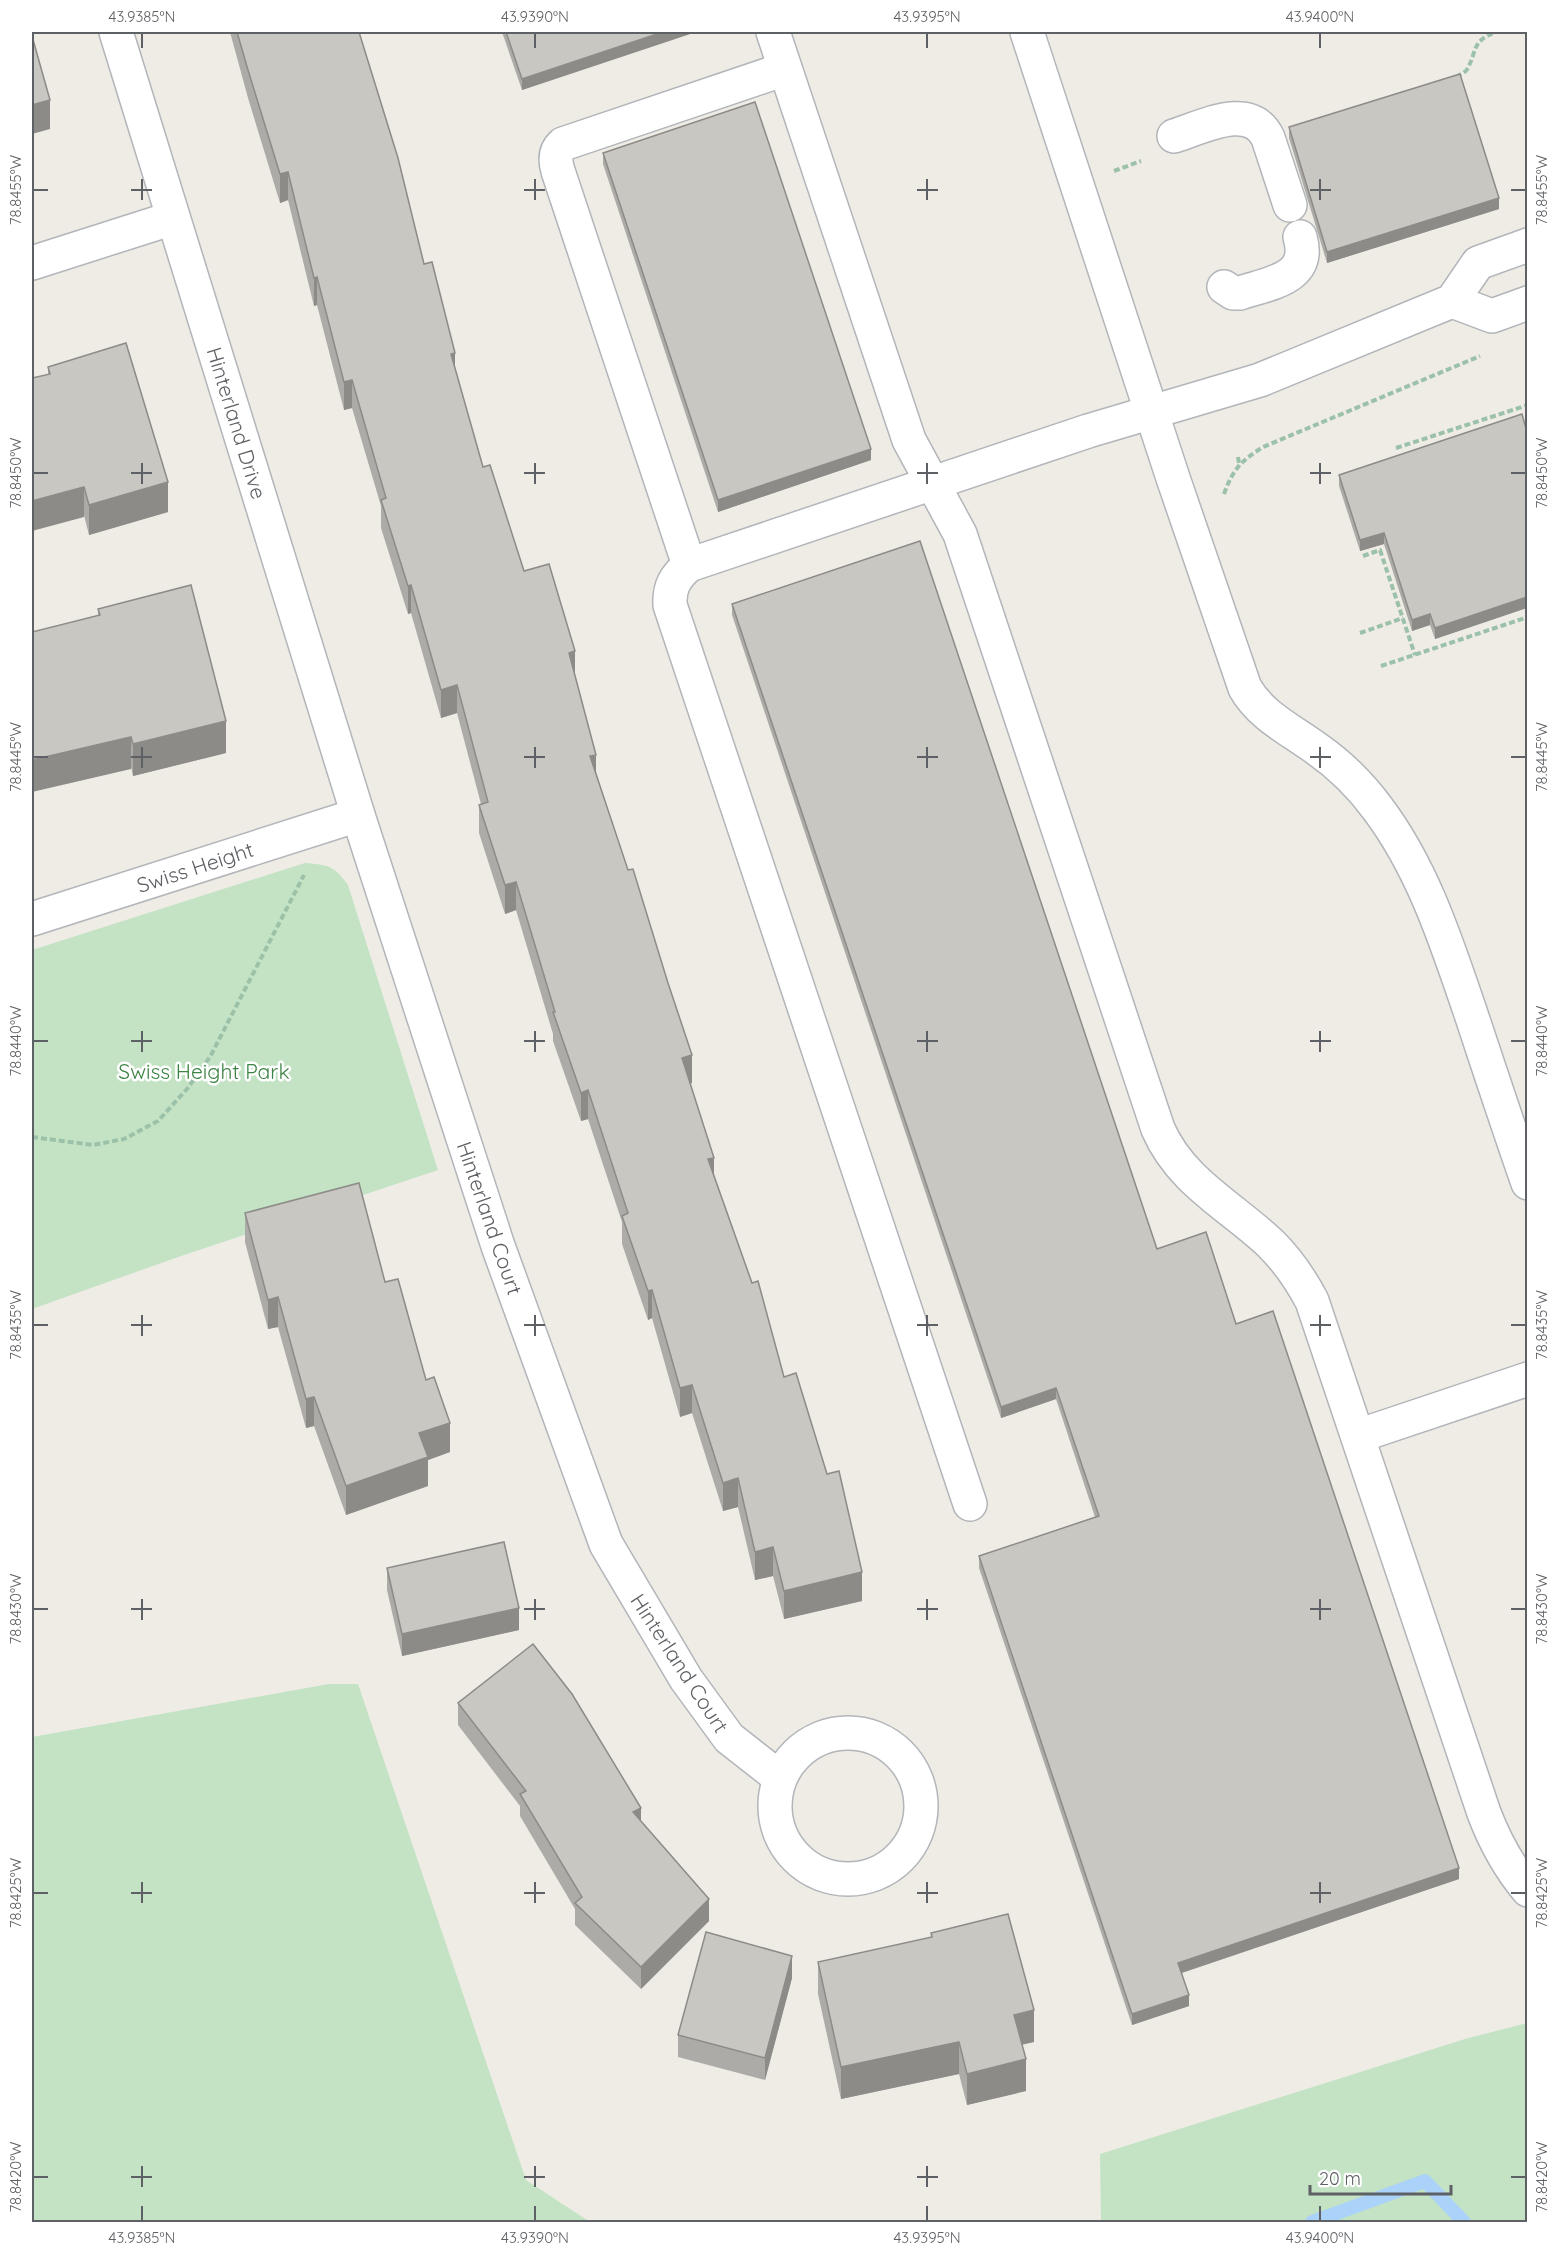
<svg xmlns="http://www.w3.org/2000/svg" width="1559" height="2254" font-family="Quicksand,sans-serif">
  <rect width="100%" height="100%" fill="#eeece5"/>
  <g fill="#c4e3c5">
    <path d="M 305,863 C 328,865 334,865 348,885 L 438,1170 L 181,1256 L 32,1309 L 32,950 Z"/>
    <path d="M 329,1684 L 358,1684 L 526,2180 L 590,2222 L 32,2222 L 32,1737 Z"/>
    <path d="M 1527,2023 L 1527,2222 L 1101,2222 L 1100,2154 L 1465,2039 Z"/>
  </g>
  <g fill="none" stroke-linecap="round" stroke-linejoin="round">
    <path stroke="#abd2f8" stroke-width="14" d="M 1312,2222 L 1425,2181 L 1464,2222"/>
    <g stroke="#b2b5b9" stroke-width="36">
      <g id="minor">
        <path d="M 116,32 L 358,815 L 498,1246 L 606,1544 L 686,1679 L 729,1738 L 780,1778"/>
        <path d="M 773,32 L 909,440 L 960,534 L 1158,1129 C 1181,1182 1231,1206 1271,1244 C 1288,1261 1301,1280 1312,1301 L 1484,1813 C 1495,1842 1508,1866 1528,1890"/>
        <path d="M 1027,32 L 1173,478 L 1245,688 C 1261,716 1291,730 1317,749 C 1340,765 1361,786 1378,809 C 1423,869 1446,941 1470,1011 C 1489,1068 1508,1126 1528,1183"/>
        <path d="M 1174,136 C 1203,127 1250,101 1268,138 L 1290,205"/>
        <path d="M 32,263 L 173,218"/>
        <path d="M 1224,287 L 1233,293 L 1240,293 C 1270,283 1312,279 1300,237"/>
        <path d="M 1452,301 L 1492,316 L 1528,303"/>
        <path d="M 689,565 L 558,171 C 555,161 554,152 563,144 L 785,69"/>
        <path d="M 32,919 L 358,815"/>
        <path d="M 1358,1436 L 1528,1379"/>
        <path d="M 970,1504 L 670,605 C 669,587 675,577 689,565 L 1088,431 L 1260,380 L 1452,301 L 1478,263 L 1528,245"/>
        <circle cx="848" cy="1806" r="73"/>
      </g>
    </g>
    <g stroke="#9cc1a9" stroke-width="4" stroke-dasharray="6 3" stroke-linecap="butt">
      <path d="M 1456,77 L 1466,71 C 1478,52 1470,41 1496,32"/>
      <path d="M 1114,171 L 1141,161"/>
      <path d="M 1396,448 L 1528,405"/>
      <path d="M 1238,457 L 1239,463"/>
      <path d="M 1224,494 C 1233,469 1241,461 1263,447 L 1480,356"/>
      <path d="M 1363,556 L 1380,550 L 1415,655"/>
      <path d="M 1360,633 L 1403,618"/>
      <path d="M 1381,666 L 1528,617"/>
      <path d="M 32,1137 L 93,1145 L 124,1139 L 158,1121 L 187,1089 L 210,1057 L 304,875"/>
    </g>
    <use href="#minor" stroke="#fff" stroke-width="33"/>
  </g>
  <g fill="#adaba7">
    <path d="M 230,32 L 359,32 L 424,264 L 483,467 L 524,571 L 575,677 L 596,772 L 692,1083 L 690,1084 L 714,1175 L 862,1601 L 784,1619 L 773,1576 L 755,1580 L 738,1507 L 723,1511 L 692,1413 L 680,1417 L 652,1318 L 648,1320 L 622,1244 L 622,1222 L 588,1119 L 581,1121 L 553,1041 L 553,1034 L 516,910 L 505,914 L 479,833 L 479,805 L 481,804 L 457,713 L 441,718 L 411,613 L 408,614 L 381,528 L 381,506 L 352,408 L 344,410 L 317,305 L 314,306 L 288,200 L 280,203 L 248,98 Z"/>
    <path d="M 502,32 L 696,32 L 522,90 Z"/>
    <path d="M 1289,127 L 1499,209 L 1327,263 L 1289,138 Z"/>
    <path d="M 603,153 L 871,460 L 718,512 L 603,164 Z"/>
    <path d="M 48,367 L 168,512 L 89,535 L 48,374 Z"/>
    <path d="M 1527,432 L 1527,608 L 1435,639 L 1430,625 L 1412,631 L 1384,544 L 1360,551 L 1339,486 L 1339,475 Z"/>
    <path d="M 732,604 L 1157,1249 L 1236,1324 L 1459,1879 L 1182,1973 L 1189,2006 L 1132,2025 L 979,1568 L 979,1556 L 1095,1517 L 1056,1399 L 1001,1418 L 732,615 Z"/>
    <path d="M 98,609 L 226,753 L 133,776 L 98,616 Z"/>
    <path d="M 245,1213 L 385,1282 L 426,1380 L 450,1452 L 428,1460 L 428,1486 L 346,1515 L 314,1426 L 306,1428 L 278,1327 L 268,1329 L 245,1242 Z"/>
    <path d="M 387,1568 L 519,1630 L 402,1656 L 387,1590 Z"/>
    <path d="M 458,1703 L 641,1821 L 709,1921 L 641,1989 L 575,1925 L 575,1909 L 520,1816 L 520,1806 L 458,1725 Z"/>
    <path d="M 931,1933 L 1034,2042 L 1022,2045 L 1026,2091 L 967,2105 L 959,2074 L 841,2099 L 818,1994 L 818,1962 L 931,1938 Z"/>
    <path d="M 792,1978 L 765,2080 L 678,2057 L 678,2035 Z"/>
  </g>
  <g fill="#8d8b88">
    <path d="M 663,32 L 696,32 L 522,90 L 522,79 Z"/>
    <path d="M 50,100 L 50,129 L 32,134 L 32,105 Z"/>
    <path d="M 288,172 L 288,200 L 280,203 L 280,174 Z"/>
    <path d="M 1499,198 L 1499,209 L 1327,263 L 1327,252 Z"/>
    <path d="M 317,277 L 317,305 L 314,306 L 314,278 Z"/>
    <path d="M 455,353 L 455,381 L 451,354 Z"/>
    <path d="M 352,380 L 352,408 L 344,410 L 344,382 Z"/>
    <path d="M 871,449 L 871,460 L 718,512 L 718,500 Z"/>
    <path d="M 168,482 L 168,512 L 89,535 L 89,505 Z"/>
    <path d="M 84,487 L 84,517 L 32,531 L 32,501 Z"/>
    <path d="M 1384,533 L 1384,544 L 1360,551 L 1360,540 Z"/>
    <path d="M 411,585 L 411,613 L 408,614 L 408,586 Z"/>
    <path d="M 1527,597 L 1527,608 L 1435,639 L 1435,628 Z"/>
    <path d="M 1430,614 L 1430,625 L 1412,631 L 1412,620 Z"/>
    <path d="M 575,651 L 575,679 L 569,653 Z"/>
    <path d="M 457,685 L 457,713 L 441,718 L 441,690 Z"/>
    <path d="M 226,721 L 226,753 L 133,776 L 133,744 Z"/>
    <path d="M 131,737 L 131,769 L 32,792 L 32,760 Z"/>
    <path d="M 596,755 L 596,783 L 590,756 Z"/>
    <path d="M 516,882 L 516,910 L 505,914 L 505,885 Z"/>
    <path d="M 692,1055 L 692,1083 L 682,1087 L 682,1058 Z"/>
    <path d="M 588,1090 L 588,1119 L 581,1121 L 581,1093 Z"/>
    <path d="M 714,1158 L 714,1186 L 708,1159 Z"/>
    <path d="M 652,1290 L 652,1318 L 648,1320 L 648,1291 Z"/>
    <path d="M 278,1297 L 278,1327 L 268,1329 L 268,1300 Z"/>
    <path d="M 692,1385 L 692,1413 L 680,1417 L 680,1388 Z"/>
    <path d="M 1056,1388 L 1056,1399 L 1001,1418 L 1001,1407 Z"/>
    <path d="M 314,1397 L 314,1426 L 306,1428 L 306,1399 Z"/>
    <path d="M 450,1423 L 450,1452 L 428,1460 L 428,1486 L 346,1515 L 346,1486 L 419,1433 Z"/>
    <path d="M 738,1478 L 738,1507 L 723,1511 L 723,1483 Z"/>
    <path d="M 773,1547 L 773,1576 L 755,1580 L 755,1552 Z"/>
    <path d="M 862,1572 L 862,1601 L 784,1619 L 784,1591 Z"/>
    <path d="M 519,1608 L 519,1630 L 402,1656 L 402,1634 Z"/>
    <path d="M 641,1808 L 641,1829 L 633,1812 Z"/>
    <path d="M 1459,1868 L 1459,1879 L 1178,1974 L 1178,1963 Z"/>
    <path d="M 709,1899 L 709,1921 L 641,1989 L 641,1967 Z"/>
    <path d="M 792,1956 L 792,1978 L 765,2080 L 765,2058 Z"/>
    <path d="M 1189,1995 L 1189,2006 L 1132,2025 L 1132,2014 Z"/>
    <path d="M 1034,2010 L 1034,2042 L 1014,2046 L 1014,2015 Z"/>
    <path d="M 959,2042 L 959,2074 L 841,2099 L 841,2067 Z"/>
    <path d="M 1026,2059 L 1026,2091 L 967,2105 L 967,2074 Z"/>
  </g>
  <g fill="#c9c7c2" stroke="#8d8b88" stroke-width="1.5">
    <path d="M 237,32 L 359,32 L 398,158 L 424,264 L 432,262 L 455,353 L 451,354 L 483,467 L 490,465 L 524,571 L 549,564 L 575,651 L 569,653 L 596,755 L 590,756 L 628,870 L 633,869 L 668,983 L 692,1055 L 682,1058 L 714,1158 L 708,1159 L 752,1283 L 758,1281 L 784,1377 L 796,1373 L 827,1474 L 839,1471 L 862,1572 L 784,1591 L 773,1547 L 755,1552 L 738,1478 L 723,1483 L 692,1385 L 680,1388 L 652,1290 L 648,1291 L 622,1216 L 628,1213 L 588,1090 L 581,1093 L 553,1012 L 555,1012 L 516,882 L 505,885 L 479,805 L 488,802 L 457,685 L 441,690 L 411,585 L 408,586 L 381,500 L 386,498 L 352,380 L 344,382 L 317,277 L 314,278 L 288,172 L 280,174 L 248,70 Z"/>
    <path d="M 506,32 L 663,32 L 522,79 Z"/>
    <path d="M 32,36 L 50,100 L 32,105 Z"/>
    <path d="M 1460,74 L 1499,198 L 1327,252 L 1289,127 Z"/>
    <path d="M 755,102 L 871,449 L 718,500 L 603,153 Z"/>
    <path d="M 126,343 L 168,482 L 89,505 L 84,487 L 32,501 L 32,378 L 50,374 L 48,367 Z"/>
    <path d="M 1522,414 L 1527,432 L 1527,597 L 1435,628 L 1430,614 L 1412,620 L 1384,533 L 1360,540 L 1339,475 Z"/>
    <path d="M 920,541 L 1157,1249 L 1206,1232 L 1236,1324 L 1273,1311 L 1459,1868 L 1178,1963 L 1189,1995 L 1132,2014 L 979,1556 L 1099,1516 L 1056,1388 L 1001,1407 L 732,604 Z"/>
    <path d="M 191,585 L 226,721 L 133,744 L 131,737 L 32,760 L 32,632 L 100,615 L 98,609 Z"/>
    <path d="M 359,1183 L 385,1282 L 398,1279 L 426,1380 L 434,1377 L 450,1423 L 419,1433 L 428,1457 L 346,1486 L 314,1397 L 306,1399 L 278,1297 L 268,1300 L 245,1213 Z"/>
    <path d="M 504,1542 L 519,1608 L 402,1634 L 387,1568 Z"/>
    <path d="M 533,1644 L 572,1694 L 641,1808 L 633,1812 L 709,1899 L 641,1967 L 575,1903 L 582,1897 L 520,1794 L 526,1791 L 458,1703 Z"/>
    <path d="M 1008,1914 L 1034,2010 L 1014,2015 L 1026,2059 L 967,2074 L 959,2042 L 841,2067 L 818,1962 L 932,1937 L 931,1933 Z"/>
    <path d="M 706,1932 L 792,1956 L 765,2058 L 678,2035 Z"/>
  </g>
  <path fill="none" stroke="#5d6064" stroke-width="2" d="M 142,33 L 142,48M 535,33 L 535,48M 927,33 L 927,48M 1320,33 L 1320,48M 142,179 L 142,200M 535,179 L 535,200M 927,179 L 927,200M 1320,179 L 1320,200M 33,190 L 48,190M 131,190 L 152,190M 524,190 L 545,190M 917,190 L 938,190M 1310,190 L 1331,190M 1511,190 L 1526,190M 142,463 L 142,484M 535,463 L 535,484M 927,463 L 927,484M 1320,463 L 1320,484M 33,473 L 48,473M 131,473 L 152,473M 524,473 L 545,473M 917,473 L 938,473M 1310,473 L 1331,473M 1511,473 L 1526,473M 142,747 L 142,768M 535,747 L 535,768M 927,747 L 927,768M 1320,747 L 1320,768M 33,757 L 48,757M 131,757 L 152,757M 524,757 L 545,757M 917,757 L 938,757M 1310,757 L 1331,757M 1511,757 L 1526,757M 142,1031 L 142,1052M 535,1031 L 535,1052M 927,1031 L 927,1052M 1320,1031 L 1320,1052M 33,1041 L 48,1041M 131,1041 L 152,1041M 524,1041 L 545,1041M 917,1041 L 938,1041M 1310,1041 L 1331,1041M 1511,1041 L 1526,1041M 142,1315 L 142,1336M 535,1315 L 535,1336M 927,1315 L 927,1336M 1320,1315 L 1320,1336M 33,1325 L 48,1325M 131,1325 L 152,1325M 524,1325 L 545,1325M 917,1325 L 938,1325M 1310,1325 L 1331,1325M 1511,1325 L 1526,1325M 142,1599 L 142,1620M 535,1599 L 535,1620M 927,1599 L 927,1620M 1320,1599 L 1320,1620M 33,1609 L 48,1609M 131,1609 L 152,1609M 524,1609 L 545,1609M 917,1609 L 938,1609M 1310,1609 L 1331,1609M 1511,1609 L 1526,1609M 142,1882 L 142,1903M 535,1882 L 535,1903M 927,1882 L 927,1903M 1320,1882 L 1320,1903M 33,1893 L 48,1893M 131,1893 L 152,1893M 524,1893 L 545,1893M 917,1893 L 938,1893M 1310,1893 L 1331,1893M 1511,1893 L 1526,1893M 142,2166 L 142,2187M 535,2166 L 535,2187M 927,2166 L 927,2187M 33,2177 L 48,2177M 131,2177 L 152,2177M 524,2177 L 545,2177M 917,2177 L 938,2177M 1511,2177 L 1526,2177M 142,2206 L 142,2221M 535,2206 L 535,2221M 927,2206 L 927,2221M 1320,2206 L 1320,2221"/>
  <g text-anchor="middle" dominant-baseline="central" stroke-width="5" stroke-linejoin="round" paint-order="stroke">
    <g font-size="21" fill="#5d6064" stroke="#fff">
      <text transform="translate(237 423) rotate(73)">Hinterland Drive</text>
      <text transform="translate(195 867) rotate(-18)">Swiss Height</text>
      <text transform="translate(490 1218) rotate(71)">Hinterland Court</text>
      <text transform="translate(680 1663) rotate(57)">Hinterland Court</text>
    </g>
    <g font-size="21" fill="#3d8344" stroke="#fff">
      <text x="204" y="1071">Swiss Height Park</text>
    </g>
  </g>
  <rect width="1559" height="2254" fill="none" stroke="#ffffff" stroke-width="66"/>
  <path d="M1310 2185v9h141v-9" fill="none" stroke="#5d6064" stroke-width="3"/>
  <text x="1319" y="2185" font-size="18" fill="#5d6064" stroke="#ffffff" stroke-width="4.5" paint-order="stroke">20 m</text>
  <rect x="33" y="33" width="1493" height="2188" fill="none" stroke="#5d6064" stroke-width="2"/>
  <g font-size="15" text-anchor="middle" fill="#5d6064">
    <text x="142" y="22">43.9385°N</text>
    <text x="535" y="22">43.9390°N</text>
    <text x="927" y="22">43.9395°N</text>
    <text x="1320" y="22">43.9400°N</text>
    <text transform="translate(1542 190) rotate(-90)" y="5">78.8455°W</text>
    <text transform="translate(16 190) rotate(-90)" y="5">78.8455°W</text>
    <text transform="translate(1542 473) rotate(-90)" y="5">78.8450°W</text>
    <text transform="translate(16 473) rotate(-90)" y="5">78.8450°W</text>
    <text transform="translate(1542 757) rotate(-90)" y="5">78.8445°W</text>
    <text transform="translate(16 757) rotate(-90)" y="5">78.8445°W</text>
    <text transform="translate(16 1041) rotate(-90)" y="5">78.8440°W</text>
    <text transform="translate(1542 1041) rotate(-90)" y="5">78.8440°W</text>
    <text transform="translate(16 1325) rotate(-90)" y="5">78.8435°W</text>
    <text transform="translate(1542 1325) rotate(-90)" y="5">78.8435°W</text>
    <text transform="translate(16 1609) rotate(-90)" y="5">78.8430°W</text>
    <text transform="translate(1542 1609) rotate(-90)" y="5">78.8430°W</text>
    <text transform="translate(16 1893) rotate(-90)" y="5">78.8425°W</text>
    <text transform="translate(1542 1893) rotate(-90)" y="5">78.8425°W</text>
    <text transform="translate(16 2177) rotate(-90)" y="5">78.8420°W</text>
    <text transform="translate(1542 2177) rotate(-90)" y="5">78.8420°W</text>
    <text x="142" y="2243">43.9385°N</text>
    <text x="535" y="2243">43.9390°N</text>
    <text x="927" y="2243">43.9395°N</text>
    <text x="1320" y="2243">43.9400°N</text>
  </g>
</svg>
